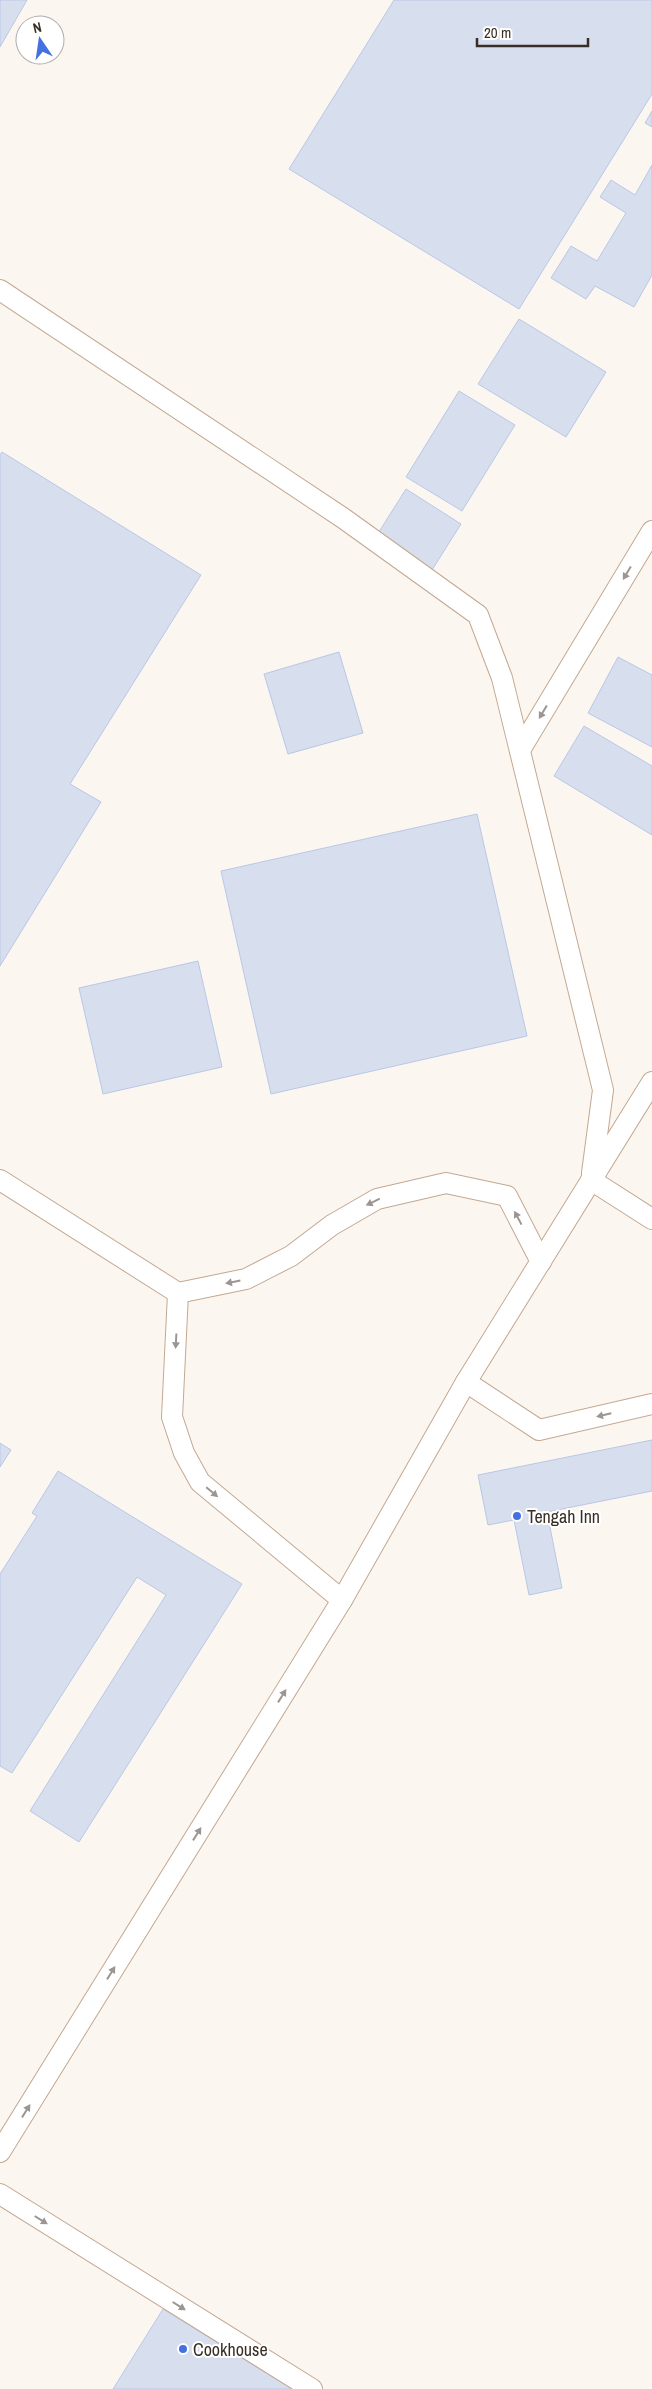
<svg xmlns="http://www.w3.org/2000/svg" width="652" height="2389" font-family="'Archivo Narrow',sans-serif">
  <rect width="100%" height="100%" fill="#fcf6f1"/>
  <g fill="#d7dfef" stroke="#b9c7e5">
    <path d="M 0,0 L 27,0 L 0,47 Z"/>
    <path d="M 394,0 L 652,0 L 652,94 L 519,309 L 289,169 Z"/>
    <path d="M 652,111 L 652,127 L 645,123 Z"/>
    <path d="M 652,165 L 652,275 L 634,307 L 595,286 L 586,299 L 551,278 L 571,246 L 597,261 L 626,213 L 600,197 L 611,180 L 635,195 Z"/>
    <path d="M 519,319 L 606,372 L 566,437 L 478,384 Z"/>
    <path d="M 459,391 L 515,425 L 462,511 L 406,477 Z"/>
    <path d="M 2,452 L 201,575 L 70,784 L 101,802 L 0,966 L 0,455 Z"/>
    <path d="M 406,489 L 461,524 L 432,570 L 377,535 Z"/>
    <path d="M 339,652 L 363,733 L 288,754 L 264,674 Z"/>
    <path d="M 618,657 L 652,675 L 652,747 L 588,713 Z"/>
    <path d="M 584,726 L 652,766 L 652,835 L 554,776 Z"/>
    <path d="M 477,814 L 527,1036 L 271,1094 L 221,871 Z"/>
    <path d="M 198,961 L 222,1067 L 103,1094 L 79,988 Z"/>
    <path d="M 652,1440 L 652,1491 L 547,1512 L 562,1588 L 529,1595 L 514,1520 L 488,1525 L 478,1475 Z"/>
    <path d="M 0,1443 L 11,1450 L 0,1467 Z"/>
    <path d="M 58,1471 L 242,1584 L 79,1842 L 30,1811 L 166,1595 L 137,1577 L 12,1773 L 0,1766 L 0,1574 L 37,1516 L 32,1513 Z"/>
    <path d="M 163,2309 L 292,2389 L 113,2389 Z"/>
  </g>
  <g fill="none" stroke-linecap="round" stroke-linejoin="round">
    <g stroke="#c4a891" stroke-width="22">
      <g id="lane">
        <path d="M 0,290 L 343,518 L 478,615 L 502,678 L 603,1090 L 592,1173"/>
        <path d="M 520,750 L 652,531"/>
        <path d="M 0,1180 L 178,1293 L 246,1279 L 291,1256 L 332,1225 L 377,1199 L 446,1183 L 507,1196 L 541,1262"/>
        <path d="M 591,1180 L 652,1219"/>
        <path d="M 178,1293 L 172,1417 L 184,1453 L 200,1482 L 342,1600"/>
        <path d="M 466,1382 L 539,1430 L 652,1404"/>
        <path d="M 0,2152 L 342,1600 L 466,1382 L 652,1082"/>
        <path d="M 0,2194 L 312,2389"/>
      </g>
    </g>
    <use href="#lane" stroke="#fff" stroke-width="20"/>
  </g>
  <defs><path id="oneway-solid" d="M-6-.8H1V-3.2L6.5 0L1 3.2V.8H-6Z" transform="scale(1.25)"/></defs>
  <g fill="#9c9692">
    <use href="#oneway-solid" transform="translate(627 573) rotate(121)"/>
    <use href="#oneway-solid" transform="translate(543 712) rotate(121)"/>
    <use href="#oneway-solid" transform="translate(373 1202) rotate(154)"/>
    <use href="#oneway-solid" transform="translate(518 1218) rotate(-118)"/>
    <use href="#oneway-solid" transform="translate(233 1282) rotate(169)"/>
    <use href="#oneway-solid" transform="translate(176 1341) rotate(93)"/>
    <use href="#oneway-solid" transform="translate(604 1415) rotate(167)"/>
    <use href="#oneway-solid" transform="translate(212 1492) rotate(40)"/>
    <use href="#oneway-solid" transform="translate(282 1696) rotate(-58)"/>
    <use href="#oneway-solid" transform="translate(197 1834) rotate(-58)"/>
    <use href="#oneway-solid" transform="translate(111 1973) rotate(-58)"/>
    <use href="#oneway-solid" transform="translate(26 2111) rotate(-58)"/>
    <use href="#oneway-solid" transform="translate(41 2220) rotate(32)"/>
    <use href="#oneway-solid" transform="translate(179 2306) rotate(32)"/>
  </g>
  <g fill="#4570e2" stroke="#fff" stroke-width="2">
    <circle cx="517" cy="1516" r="5"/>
    <circle cx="183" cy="2349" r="5"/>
  </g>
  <g text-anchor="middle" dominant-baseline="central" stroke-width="4" stroke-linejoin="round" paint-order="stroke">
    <g font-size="18" fill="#392e25" stroke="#fff" text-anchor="start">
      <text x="527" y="1516">Tengah Inn</text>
      <text x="193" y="2349">Cookhouse</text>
    </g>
  </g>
  <g transform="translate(40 40) rotate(347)"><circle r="24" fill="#ffffff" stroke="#b0aba8"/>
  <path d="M0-4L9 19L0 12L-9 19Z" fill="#4570e2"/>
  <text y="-8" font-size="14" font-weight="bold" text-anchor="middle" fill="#392e25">N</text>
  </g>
  <path d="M477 38v8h111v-8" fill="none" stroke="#392e25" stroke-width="2.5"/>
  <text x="484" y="38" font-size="15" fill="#392e25" stroke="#ffffff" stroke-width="4" paint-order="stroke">20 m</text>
</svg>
